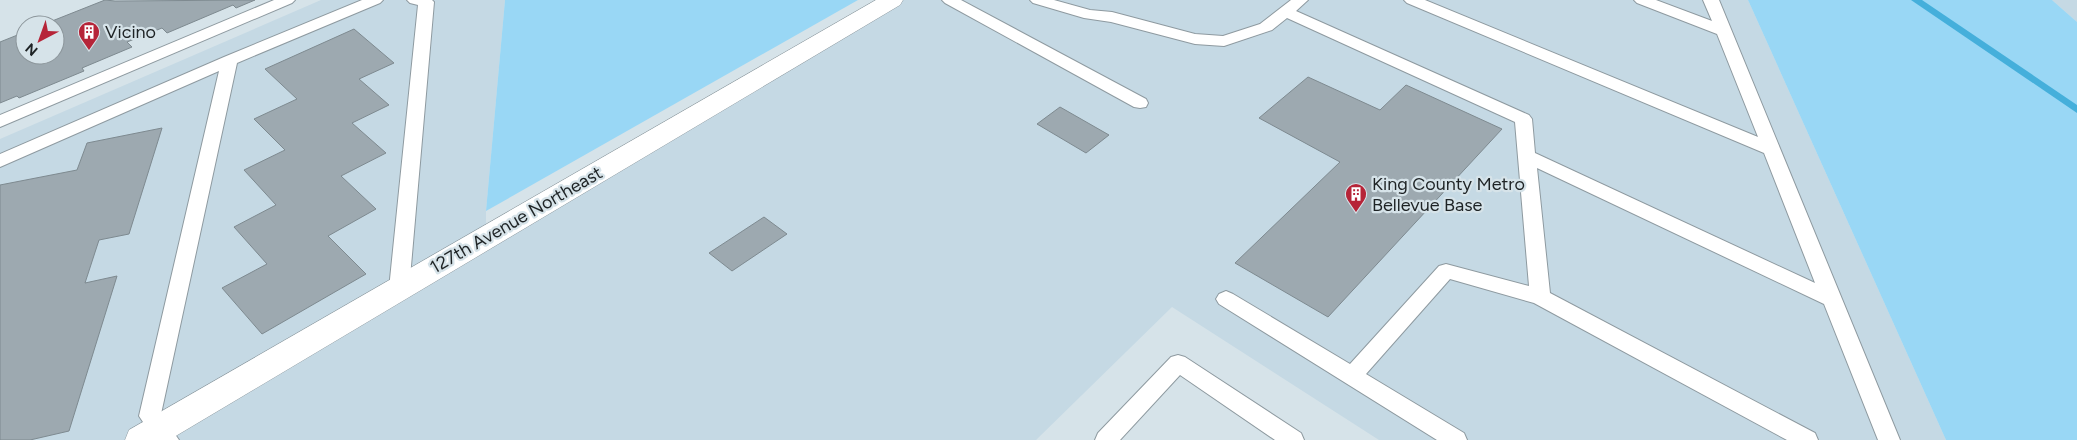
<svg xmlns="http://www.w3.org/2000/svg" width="2077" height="440" font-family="Figtree,sans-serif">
  <rect width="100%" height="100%" fill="#d6e3e9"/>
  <g fill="#c5d9e4">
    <path d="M 321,0 L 505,0 L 486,211 L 486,247 L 901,0 L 1748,0 L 1946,440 L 1379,440 L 1172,307 L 1036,440 L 0,440 L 0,139 Z"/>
    <path d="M 2052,0 L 2077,0 L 2077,22 Z"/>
  </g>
  <g fill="#99d7f5">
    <path d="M 505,0 L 858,0 L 486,211 Z"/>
    <path d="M 1748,0 L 2052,0 L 2077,22 L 2077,440 L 1946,440 Z"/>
  </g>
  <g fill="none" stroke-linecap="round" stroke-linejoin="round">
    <path fill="#45afdb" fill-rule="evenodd" d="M 1911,0 L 1922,0 L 2077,105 L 2077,113 Z"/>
  </g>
  <g fill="#9da9b0" stroke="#7e8a90">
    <path d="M 105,0 L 115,1 L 255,0 L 236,8 L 233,5 L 167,33 L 162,28 L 127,42 L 132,47 L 82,68 L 84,71 L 19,98 L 17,96 L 0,103 L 0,42 L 25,32 L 25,55 L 55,55 L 55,25 L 42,25 Z"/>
    <path d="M 354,29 L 394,63 L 359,79 L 389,105 L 352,123 L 386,153 L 341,176 L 376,209 L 328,236 L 366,274 L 262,334 L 222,288 L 267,264 L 234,227 L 276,205 L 244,170 L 285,150 L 254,119 L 297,99 L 265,69 Z"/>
    <path d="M 1308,77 L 1380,110 L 1406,85 L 1502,129 L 1328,317 L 1235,263 L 1340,162 L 1259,118 Z"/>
    <path d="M 1060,107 L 1109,135 L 1086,153 L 1037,124 Z"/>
    <path d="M 162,128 L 129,234 L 99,240 L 85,283 L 117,276 L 69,431 L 30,440 L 0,440 L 0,185 L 77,170 L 87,143 Z"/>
    <path d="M 764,217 L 787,234 L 732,271 L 709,253 Z"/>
  </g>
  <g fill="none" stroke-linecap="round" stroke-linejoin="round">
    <g stroke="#8e9aa0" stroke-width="2">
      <g id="service">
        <path d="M 274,0 L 295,0 L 292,3 L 0,127 L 0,115 Z"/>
        <path d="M 362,0 L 383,0 L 380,3 L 237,63 L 161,414 L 179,440 L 155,440 L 139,416 L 219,71 L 0,167 L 0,154 L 224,57 Z"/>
        <path d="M 407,0 L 432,0 L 434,2 L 409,289 L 406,294 L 399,296 L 392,294 L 389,289 L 418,5 L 410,3 Z"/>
        <path d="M 942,0 L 961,0 L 1146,99 L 1148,103 L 1146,107 L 1140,108 L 1134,107 L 945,3 Z"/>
        <path d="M 1030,0 L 1054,0 L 1090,10 L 1112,12 L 1195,34 L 1223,36 L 1260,24 L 1291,0 L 1308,0 L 1296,11 L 1529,115 L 1532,119 L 1535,153 L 1815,283 L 1764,153 L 1407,3 L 1404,0 L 1425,0 L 1758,137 L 1717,34 L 1637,3 L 1634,0 L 1656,0 L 1712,21 L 1703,0 L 1719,0 L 1900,440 L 1878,440 L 1824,304 L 1537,168 L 1550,293 L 1815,433 L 1818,440 L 1787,440 L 1534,303 L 1450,279 L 1366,374 L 1464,433 L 1467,440 L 1437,440 L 1219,304 L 1216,299 L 1219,294 L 1226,291 L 1233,294 L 1350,364 L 1439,266 L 1446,264 L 1529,286 L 1515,122 L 1287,18 L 1272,30 L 1224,46 L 1195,44 L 1111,22 L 1084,18 L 1033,3 Z"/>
        <path d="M 1178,355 L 1185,357 L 1301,433 L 1304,440 L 1275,440 L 1180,375 L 1120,440 L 1095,440 L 1098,433 L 1171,357 Z"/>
      </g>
    </g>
    <g stroke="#8e9aa0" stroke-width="1">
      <path id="minor" d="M 876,0 L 903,0 L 900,5 L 169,440 L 125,440 L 129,430 Z"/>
    </g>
    <use href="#service" fill="#fff" fill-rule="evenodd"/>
    <use href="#minor" fill="#fff" fill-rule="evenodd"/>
  </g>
  <defs>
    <g id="building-pin" transform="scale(1.125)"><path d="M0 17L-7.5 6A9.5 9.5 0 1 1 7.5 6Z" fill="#b62438" stroke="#d6e3e9"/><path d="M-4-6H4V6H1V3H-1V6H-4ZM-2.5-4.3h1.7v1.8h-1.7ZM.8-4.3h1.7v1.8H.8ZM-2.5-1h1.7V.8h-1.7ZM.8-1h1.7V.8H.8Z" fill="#fff"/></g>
  </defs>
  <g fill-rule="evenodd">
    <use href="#building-pin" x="89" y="32"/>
    <use href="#building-pin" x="1356" y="194"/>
  </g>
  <g text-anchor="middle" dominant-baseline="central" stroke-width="4.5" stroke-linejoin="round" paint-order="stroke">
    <g font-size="18" fill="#1e2325" stroke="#d6e3e9" text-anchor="start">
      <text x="105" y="32">Vicino</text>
      <text x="1372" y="184">King County Metro<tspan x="1372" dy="21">Bellevue Base</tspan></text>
    </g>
    <g font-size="18" fill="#1e2325" stroke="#d6e3e9">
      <text transform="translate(516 220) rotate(-30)">127th Avenue Northeast</text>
    </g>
  </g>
  <g transform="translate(40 40) rotate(221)"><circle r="24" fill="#d6e3e9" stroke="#8c969b"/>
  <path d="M0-4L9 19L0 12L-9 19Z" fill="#b62438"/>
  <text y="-8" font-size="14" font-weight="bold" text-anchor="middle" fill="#1e2325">N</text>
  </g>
</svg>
